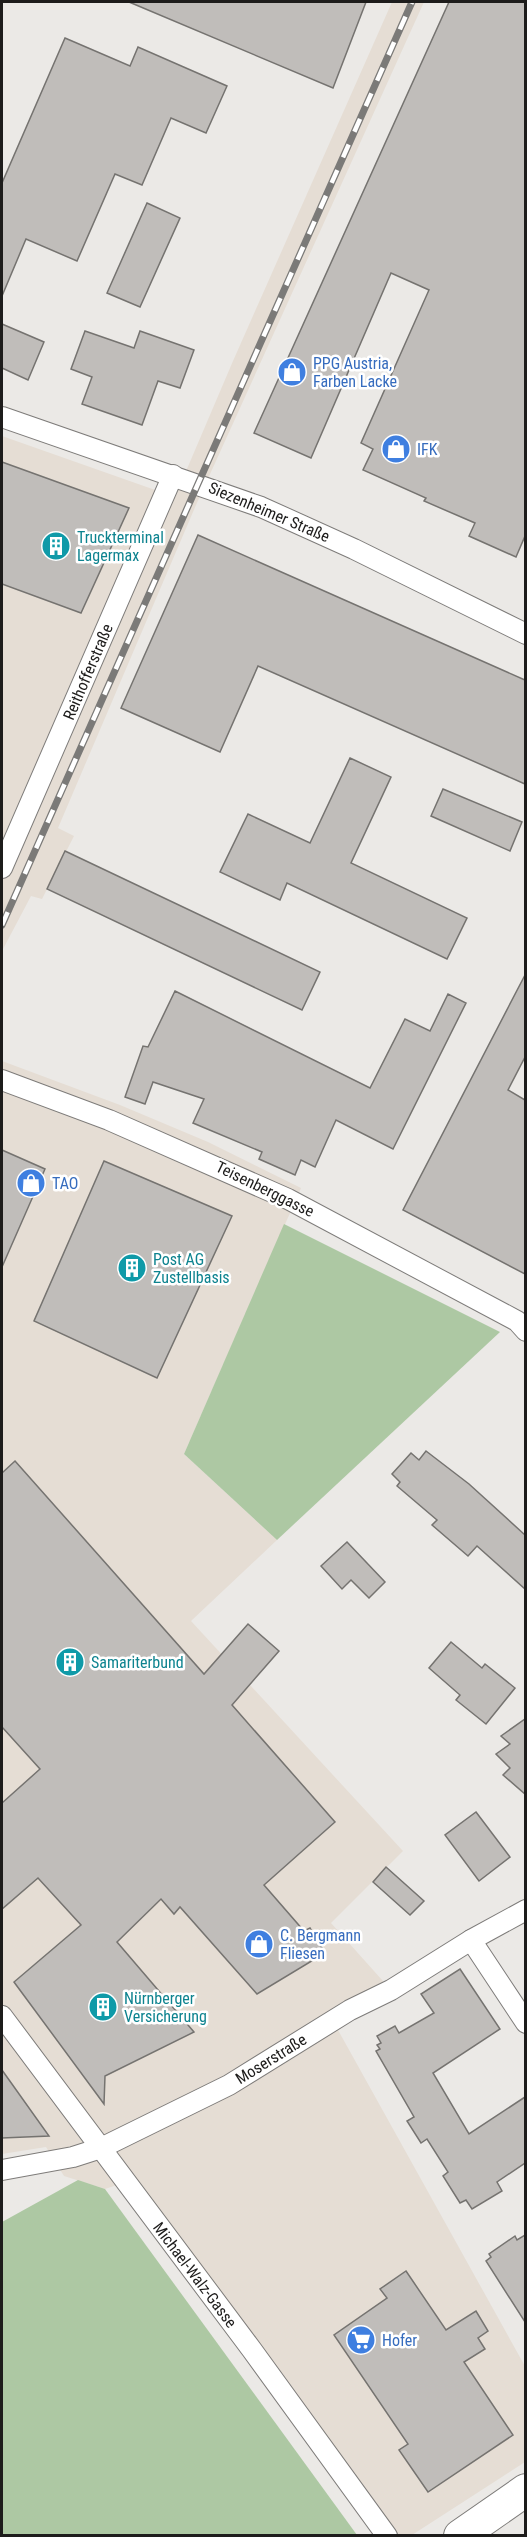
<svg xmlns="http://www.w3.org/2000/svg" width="527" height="2537" font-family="'Roboto Condensed',sans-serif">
  <rect width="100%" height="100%" fill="#ebe9e6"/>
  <g fill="#e5ddd4">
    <path d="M 392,2 L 424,2 L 196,505 L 58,828 L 74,836 L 42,899 L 31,896 L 2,951 L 2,436 L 175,497 L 233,361 Z"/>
    <path d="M 2,1061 L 120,1105 L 208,1142 L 301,1188 L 184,1454 L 277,1540 L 191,1621 L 403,1851 L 331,1923 L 391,1990 L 333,2021 L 526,2368 L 525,2462 L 412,2535 L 387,2535 L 126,2182 L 105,2189 L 64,2176 L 46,2147 L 2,2154 Z"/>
  </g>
  <g fill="#adc8a3">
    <path d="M 284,1224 L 500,1332 L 277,1540 L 184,1454 Z"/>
    <path d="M 78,2180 L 105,2189 L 357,2535 L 2,2535 L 2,2222 Z"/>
  </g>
  <g fill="#c0bdba" stroke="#757370" stroke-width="1.5">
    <path d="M 129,2 L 366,2 L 333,88 Z"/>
    <path d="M 449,2 L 525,2 L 525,536 L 516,557 L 469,536 L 475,523 L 424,501 L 426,498 L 363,470 L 373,449 L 361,443 L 429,290 L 391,273 L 311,458 L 254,433 Z"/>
    <path d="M 65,38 L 130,66 L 138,47 L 227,86 L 206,133 L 171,118 L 142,185 L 115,174 L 77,261 L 26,239 L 2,296 L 2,183 Z"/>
    <path d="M 147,203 L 180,218 L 140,307 L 107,293 Z"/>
    <path d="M 2,324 L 44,342 L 28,380 L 2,368 Z"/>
    <path d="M 85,331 L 134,348 L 140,331 L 194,350 L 180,388 L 158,381 L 142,425 L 82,404 L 92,377 L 71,369 Z"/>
    <path d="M 2,462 L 129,508 L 81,613 L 2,584 Z"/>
    <path d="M 198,535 L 525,680 L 525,784 L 258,666 L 220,752 L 121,708 Z"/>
    <path d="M 350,758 L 391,777 L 351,863 L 467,918 L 447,959 L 287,883 L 280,900 L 220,872 L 248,814 L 310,843 Z"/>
    <path d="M 443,789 L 522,822 L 510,851 L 431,816 Z"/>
    <path d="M 65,851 L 320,972 L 302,1010 L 47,889 Z"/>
    <path d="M 525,975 L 525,1057 L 508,1090 L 525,1100 L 525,1274 L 403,1210 Z"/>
    <path d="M 175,991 L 370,1088 L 405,1019 L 430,1031 L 448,994 L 466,1003 L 393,1149 L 336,1120 L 315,1167 L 301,1160 L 295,1175 L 259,1159 L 262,1152 L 193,1123 L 204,1099 L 153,1082 L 145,1104 L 125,1097 L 143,1046 L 148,1047 Z"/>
    <path d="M 2,1150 L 45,1169 L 2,1267 Z"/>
    <path d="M 104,1161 L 232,1216 L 157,1378 L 34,1321 Z"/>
    <path d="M 426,1451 L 469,1484 L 525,1535 L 525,1589 L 477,1546 L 468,1556 L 432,1525 L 437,1520 L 397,1486 L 400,1482 L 392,1474 L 411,1453 L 419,1460 Z"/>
    <path d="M 15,1461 L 204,1674 L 248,1624 L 279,1651 L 232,1705 L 335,1822 L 264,1885 L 304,1931 L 310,1928 L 325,1953 L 257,1994 L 180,1907 L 174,1914 L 161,1899 L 117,1942 L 194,2032 L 105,2076 L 104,2104 L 14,1982 L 81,1925 L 38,1878 L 2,1909 L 2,1803 L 40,1769 L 2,1727 L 2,1473 Z"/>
    <path d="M 347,1542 L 385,1582 L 369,1598 L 351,1580 L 342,1589 L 321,1566 Z"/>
    <path d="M 451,1642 L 482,1668 L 485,1664 L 515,1688 L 486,1724 L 456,1700 L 460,1695 L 429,1668 Z"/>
    <path d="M 525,1719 L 525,1794 L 503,1775 L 510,1768 L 496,1754 L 510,1744 L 501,1736 Z"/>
    <path d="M 476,1812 L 510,1857 L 479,1881 L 445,1835 Z"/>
    <path d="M 386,1867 L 424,1901 L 410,1915 L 373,1882 Z"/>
    <path d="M 460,1969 L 500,2029 L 433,2073 L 469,2134 L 525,2097 L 525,2163 L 497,2182 L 502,2191 L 472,2209 L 466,2200 L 460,2203 L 443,2176 L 448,2172 L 427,2139 L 421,2143 L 407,2121 L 414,2117 L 376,2051 L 380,2049 L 377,2045 L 381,2043 L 377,2036 L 395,2026 L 399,2033 L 434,2013 L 421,1994 Z"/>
    <path d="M 2,2070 L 49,2136 L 2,2138 Z"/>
    <path d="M 525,2235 L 525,2322 L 486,2261 L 491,2257 L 489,2254 L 515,2236 L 517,2240 Z"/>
    <path d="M 406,2271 L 446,2330 L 476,2311 L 488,2331 L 478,2338 L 485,2349 L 464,2362 L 513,2435 L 428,2492 L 399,2450 L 408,2444 L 334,2335 L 387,2298 L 380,2289 Z"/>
  </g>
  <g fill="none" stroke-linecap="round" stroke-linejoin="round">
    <g stroke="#7e7c7a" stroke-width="22">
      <g id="street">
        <path d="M 2,417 L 261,507 L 354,549 L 526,634"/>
        <path d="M 2,868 L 173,475"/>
        <path d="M 2,1080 L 109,1120 L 288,1199 L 517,1321 L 526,1331"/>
        <path d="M 471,1940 L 526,2023"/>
        <path d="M 2,2016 L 252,2350 L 387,2536"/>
        <path d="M 2,2170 L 73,2157 L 101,2148 L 229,2085 L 350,2010 L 391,1990 L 471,1940 L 526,1910"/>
      </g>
    </g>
    <g stroke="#7e7c7a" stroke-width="34">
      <path id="primary" d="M 460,2536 L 526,2490"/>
    </g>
    <use href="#street" stroke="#fff" stroke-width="20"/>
    <use href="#primary" stroke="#fff" stroke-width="32"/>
    <g stroke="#7b7a78" stroke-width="7">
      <path id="rail" d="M 2,925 L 412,2"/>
    </g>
    <use href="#rail" stroke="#fff" stroke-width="4.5" stroke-dasharray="14" stroke-linecap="butt"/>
  </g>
  <defs>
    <g id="shop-disc" transform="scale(1.5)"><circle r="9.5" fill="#3f7fe0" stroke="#fff"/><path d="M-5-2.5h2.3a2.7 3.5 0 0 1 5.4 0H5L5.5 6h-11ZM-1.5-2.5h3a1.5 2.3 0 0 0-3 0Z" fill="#fff"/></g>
    <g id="building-disc" transform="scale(1.5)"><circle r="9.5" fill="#0f9aa8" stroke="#fff"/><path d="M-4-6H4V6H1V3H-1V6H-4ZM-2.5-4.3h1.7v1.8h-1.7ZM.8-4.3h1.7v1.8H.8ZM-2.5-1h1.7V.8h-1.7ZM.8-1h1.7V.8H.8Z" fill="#fff"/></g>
    <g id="supermarket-disc" transform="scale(1.5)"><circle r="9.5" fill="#3f7fe0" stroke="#fff"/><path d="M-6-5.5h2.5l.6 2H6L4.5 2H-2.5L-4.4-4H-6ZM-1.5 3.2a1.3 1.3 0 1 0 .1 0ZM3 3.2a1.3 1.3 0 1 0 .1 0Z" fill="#fff"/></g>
  </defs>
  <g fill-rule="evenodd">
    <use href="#shop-disc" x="292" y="372"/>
    <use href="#shop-disc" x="396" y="449"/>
    <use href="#building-disc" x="56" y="546"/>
    <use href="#shop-disc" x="31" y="1183"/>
    <use href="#building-disc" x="132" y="1268"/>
    <use href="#building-disc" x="70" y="1662"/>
    <use href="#shop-disc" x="259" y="1944"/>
    <use href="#building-disc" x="103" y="2007"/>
    <use href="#supermarket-disc" x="361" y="2340"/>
  </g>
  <g text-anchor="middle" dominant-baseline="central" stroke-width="5" stroke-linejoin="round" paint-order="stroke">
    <g font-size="16" fill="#366cbe" stroke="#fff" text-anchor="start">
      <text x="313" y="363">PPG Austria,<tspan x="313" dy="18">Farben Lacke</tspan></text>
      <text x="417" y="449">IFK</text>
      <text x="52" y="1183">TAO</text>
      <text x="280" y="1935">C. Bergmann<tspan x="280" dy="18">Fliesen</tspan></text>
      <text x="382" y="2340">Hofer</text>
    </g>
    <g font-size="16" fill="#1d1c1b" stroke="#fff">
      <text transform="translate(269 512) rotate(23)">Siezenheimer Straße</text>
      <text transform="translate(88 672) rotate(-67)">Reithofferstraße</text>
      <text transform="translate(265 1189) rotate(26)">Teisenberggasse</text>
      <text transform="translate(271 2059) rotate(-32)">Moserstraße</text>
      <text transform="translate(195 2275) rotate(53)">Michael-Walz-Gasse</text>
    </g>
    <g font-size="16" fill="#0d838f" stroke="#fff" text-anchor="start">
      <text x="77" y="537">Truckterminal<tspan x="77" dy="18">Lagermax</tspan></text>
      <text x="153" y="1259">Post AG<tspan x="153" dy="18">Zustellbasis</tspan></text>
      <text x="91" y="1662">Samariterbund</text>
      <text x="124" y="1998">Nürnberger<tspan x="124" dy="18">Versicherung</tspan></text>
    </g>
  </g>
  <rect width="527" height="2537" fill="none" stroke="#1d1c1b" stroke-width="6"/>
</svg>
